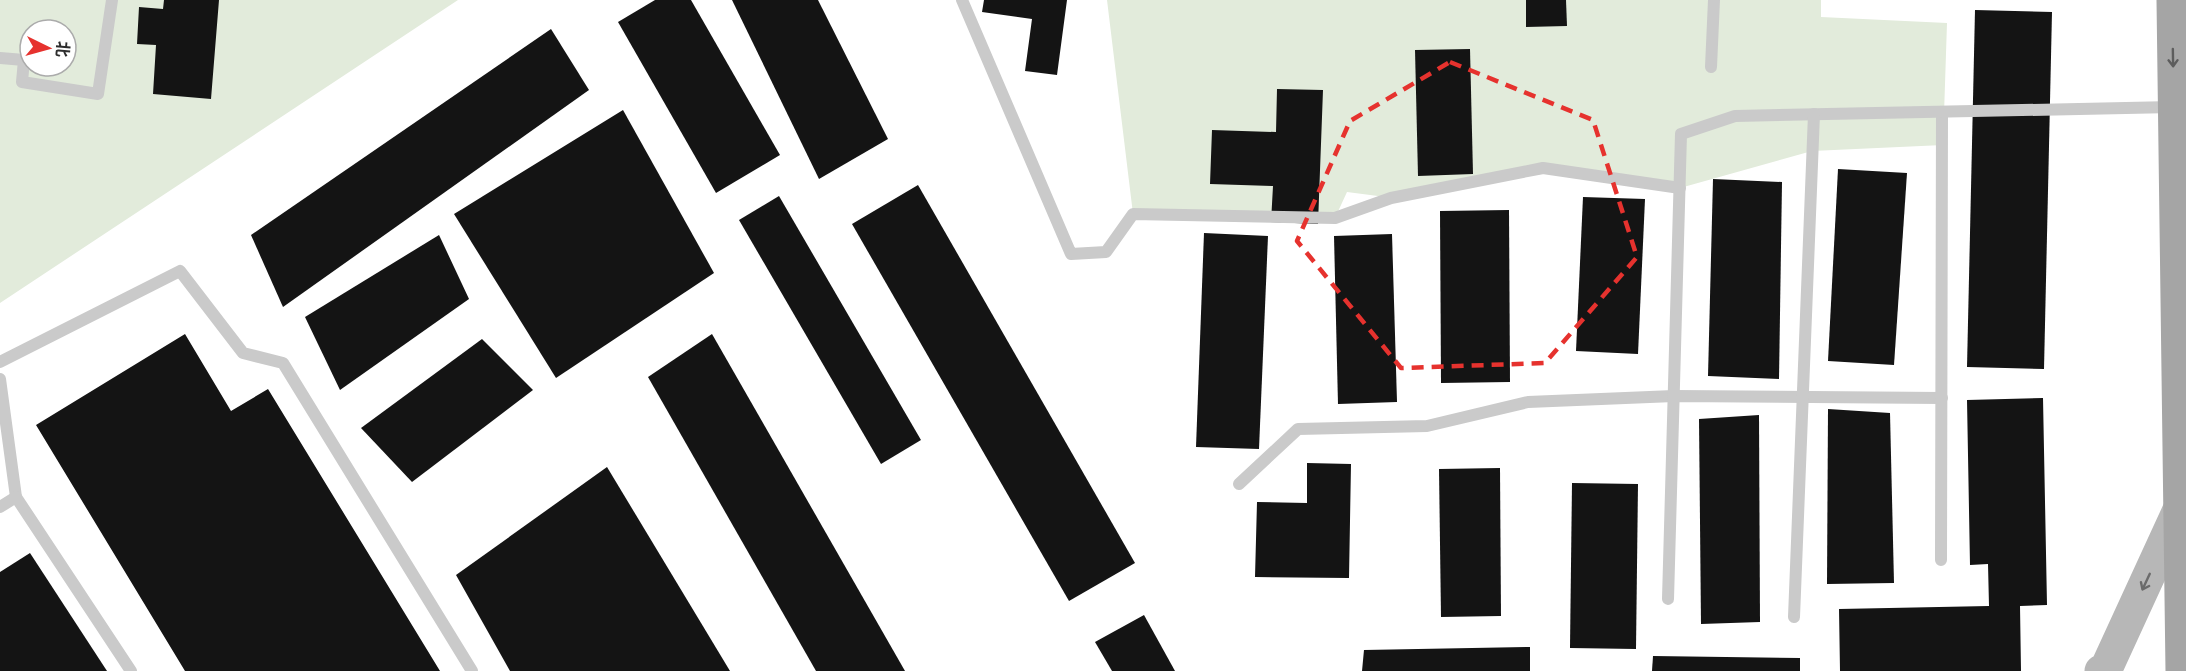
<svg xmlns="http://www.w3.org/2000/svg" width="2186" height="671" font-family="'Open Sans','Noto Sans SC',sans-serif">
  <rect width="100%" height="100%" fill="#fff"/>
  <g fill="#e2ebdb" fill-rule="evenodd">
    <path d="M 0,0 L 458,0 L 0,303 ZM 30,30 L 66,30 L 66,66 L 30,66 Z"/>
    <path d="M 1107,0 L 1821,0 L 1821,17 L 1947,23 L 1943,145 L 1812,151 L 1680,188 L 1543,168 L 1401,199 L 1347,192 L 1335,218 L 1133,214 Z"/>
  </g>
  <g fill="#141414">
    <path d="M 164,0 L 219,0 L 211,99 L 153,94 L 156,45 L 137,44 L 139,7 L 163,9 Z"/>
    <path d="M 655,0 L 691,0 L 780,155 L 716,193 L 618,22 Z"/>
    <path d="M 732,0 L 818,0 L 888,139 L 819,179 Z"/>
    <path d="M 984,0 L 1067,0 L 1057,75 L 1025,71 L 1032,19 L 982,12 Z"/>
    <path d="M 1526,0 L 1566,0 L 1567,26 L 1526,27 Z"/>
    <path d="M 1975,10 L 2052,12 L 2044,369 L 1967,367 Z"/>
    <path d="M 551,29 L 589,90 L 283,307 L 251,235 Z"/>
    <path d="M 1470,49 L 1473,174 L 1418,176 L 1415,50 Z"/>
    <path d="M 1277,89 L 1323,90 L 1318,224 L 1271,222 L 1273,186 L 1210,184 L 1212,130 L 1276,132 Z"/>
    <path d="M 623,110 L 714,273 L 556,378 L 454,214 Z"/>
    <path d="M 1838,169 L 1907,173 L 1894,365 L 1828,361 Z"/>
    <path d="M 1713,179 L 1782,182 L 1779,379 L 1708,376 Z"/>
    <path d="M 918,185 L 1135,563 L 1069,601 L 852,224 Z"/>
    <path d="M 779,196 L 921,440 L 881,464 L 739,220 Z"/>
    <path d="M 1583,197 L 1645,199 L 1638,354 L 1576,351 Z"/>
    <path d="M 1509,210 L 1510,382 L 1441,383 L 1440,211 Z"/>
    <path d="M 1204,233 L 1268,236 L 1259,449 L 1196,447 Z"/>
    <path d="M 1392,234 L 1397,402 L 1338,404 L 1334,236 Z"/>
    <path d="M 439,235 L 469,299 L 340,390 L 305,317 Z"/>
    <path d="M 185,334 L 231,411 L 268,389 L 440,671 L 185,671 L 36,425 Z"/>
    <path d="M 712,334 L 905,671 L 816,671 L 648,377 Z"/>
    <path d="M 482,339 L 533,390 L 412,482 L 361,428 Z"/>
    <path d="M 2043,398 L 2047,605 L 2020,606 L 2021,671 L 1840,671 L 1839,609 L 1989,606 L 1988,564 L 1970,565 L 1967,400 Z"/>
    <path d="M 1828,409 L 1890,413 L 1894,583 L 1827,584 Z"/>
    <path d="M 1759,415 L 1760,622 L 1701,624 L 1699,419 Z"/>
    <path d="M 1307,463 L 1351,464 L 1349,578 L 1255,577 L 1257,502 L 1307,503 Z"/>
    <path d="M 607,467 L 730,671 L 510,671 L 456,575 Z"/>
    <path d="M 1500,468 L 1501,616 L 1441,617 L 1439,469 Z"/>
    <path d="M 1572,483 L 1638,484 L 1636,649 L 1570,648 Z"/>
    <path d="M 30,553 L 107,671 L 0,671 L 0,572 Z"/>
    <path d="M 1144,615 L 1175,671 L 1112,671 L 1095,642 Z"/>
    <path d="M 1530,647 L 1530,671 L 1362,671 L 1364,650 Z"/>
    <path d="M 1653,656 L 1800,658 L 1800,671 L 1652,671 Z"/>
  </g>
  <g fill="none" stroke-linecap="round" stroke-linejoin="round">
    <g stroke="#cacaca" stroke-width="12">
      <path d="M 962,0 L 1071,254 L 1106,252 L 1133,214 L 1335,218 L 1391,198 L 1543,168 L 1680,188"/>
      <path d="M 0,58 L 24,60 L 22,82 L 98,94 L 112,0"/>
      <path d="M 1711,67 L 1714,0"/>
      <path d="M 0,362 L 180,271 L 243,353 L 283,363 L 472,671"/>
      <path d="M 0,379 L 16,497"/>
      <path d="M 1239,484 L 1298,429 L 1427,426 L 1528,402 L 1674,396 L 1942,398"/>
      <path d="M 0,507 L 16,497 L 131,671"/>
      <path d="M 1941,560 L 1942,112"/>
      <path d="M 1668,599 L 1681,134 L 1735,116 L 2173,107"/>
      <path d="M 1794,617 L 1814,114"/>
    </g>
    <path stroke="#b7b7b7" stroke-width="33" d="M 2101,671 L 2106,669 L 2179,510"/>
    <path stroke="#a5a5a5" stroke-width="33" d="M 2173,0 L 2182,671"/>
  </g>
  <defs><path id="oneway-shaft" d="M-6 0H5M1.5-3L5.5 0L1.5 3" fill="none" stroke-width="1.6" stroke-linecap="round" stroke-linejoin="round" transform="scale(1.5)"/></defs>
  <use stroke="#5d5d5d" href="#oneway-shaft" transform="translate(2173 58) rotate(89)"/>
  <use stroke="#6b6b6b" href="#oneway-shaft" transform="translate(2146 582) rotate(115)"/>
  <path fill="none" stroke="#e6322e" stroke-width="4.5" stroke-dasharray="12 8" stroke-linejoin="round" d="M 1450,62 L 1593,120 L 1637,257 L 1545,363 L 1401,368 L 1297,241 L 1350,121 Z"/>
  <g transform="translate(48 48) rotate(95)"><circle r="28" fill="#ffffff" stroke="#ababab" stroke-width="1.5"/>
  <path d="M0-4.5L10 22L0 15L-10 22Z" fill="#e6322e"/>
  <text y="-9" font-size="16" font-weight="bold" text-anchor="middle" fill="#2d2d2d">北</text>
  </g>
</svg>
